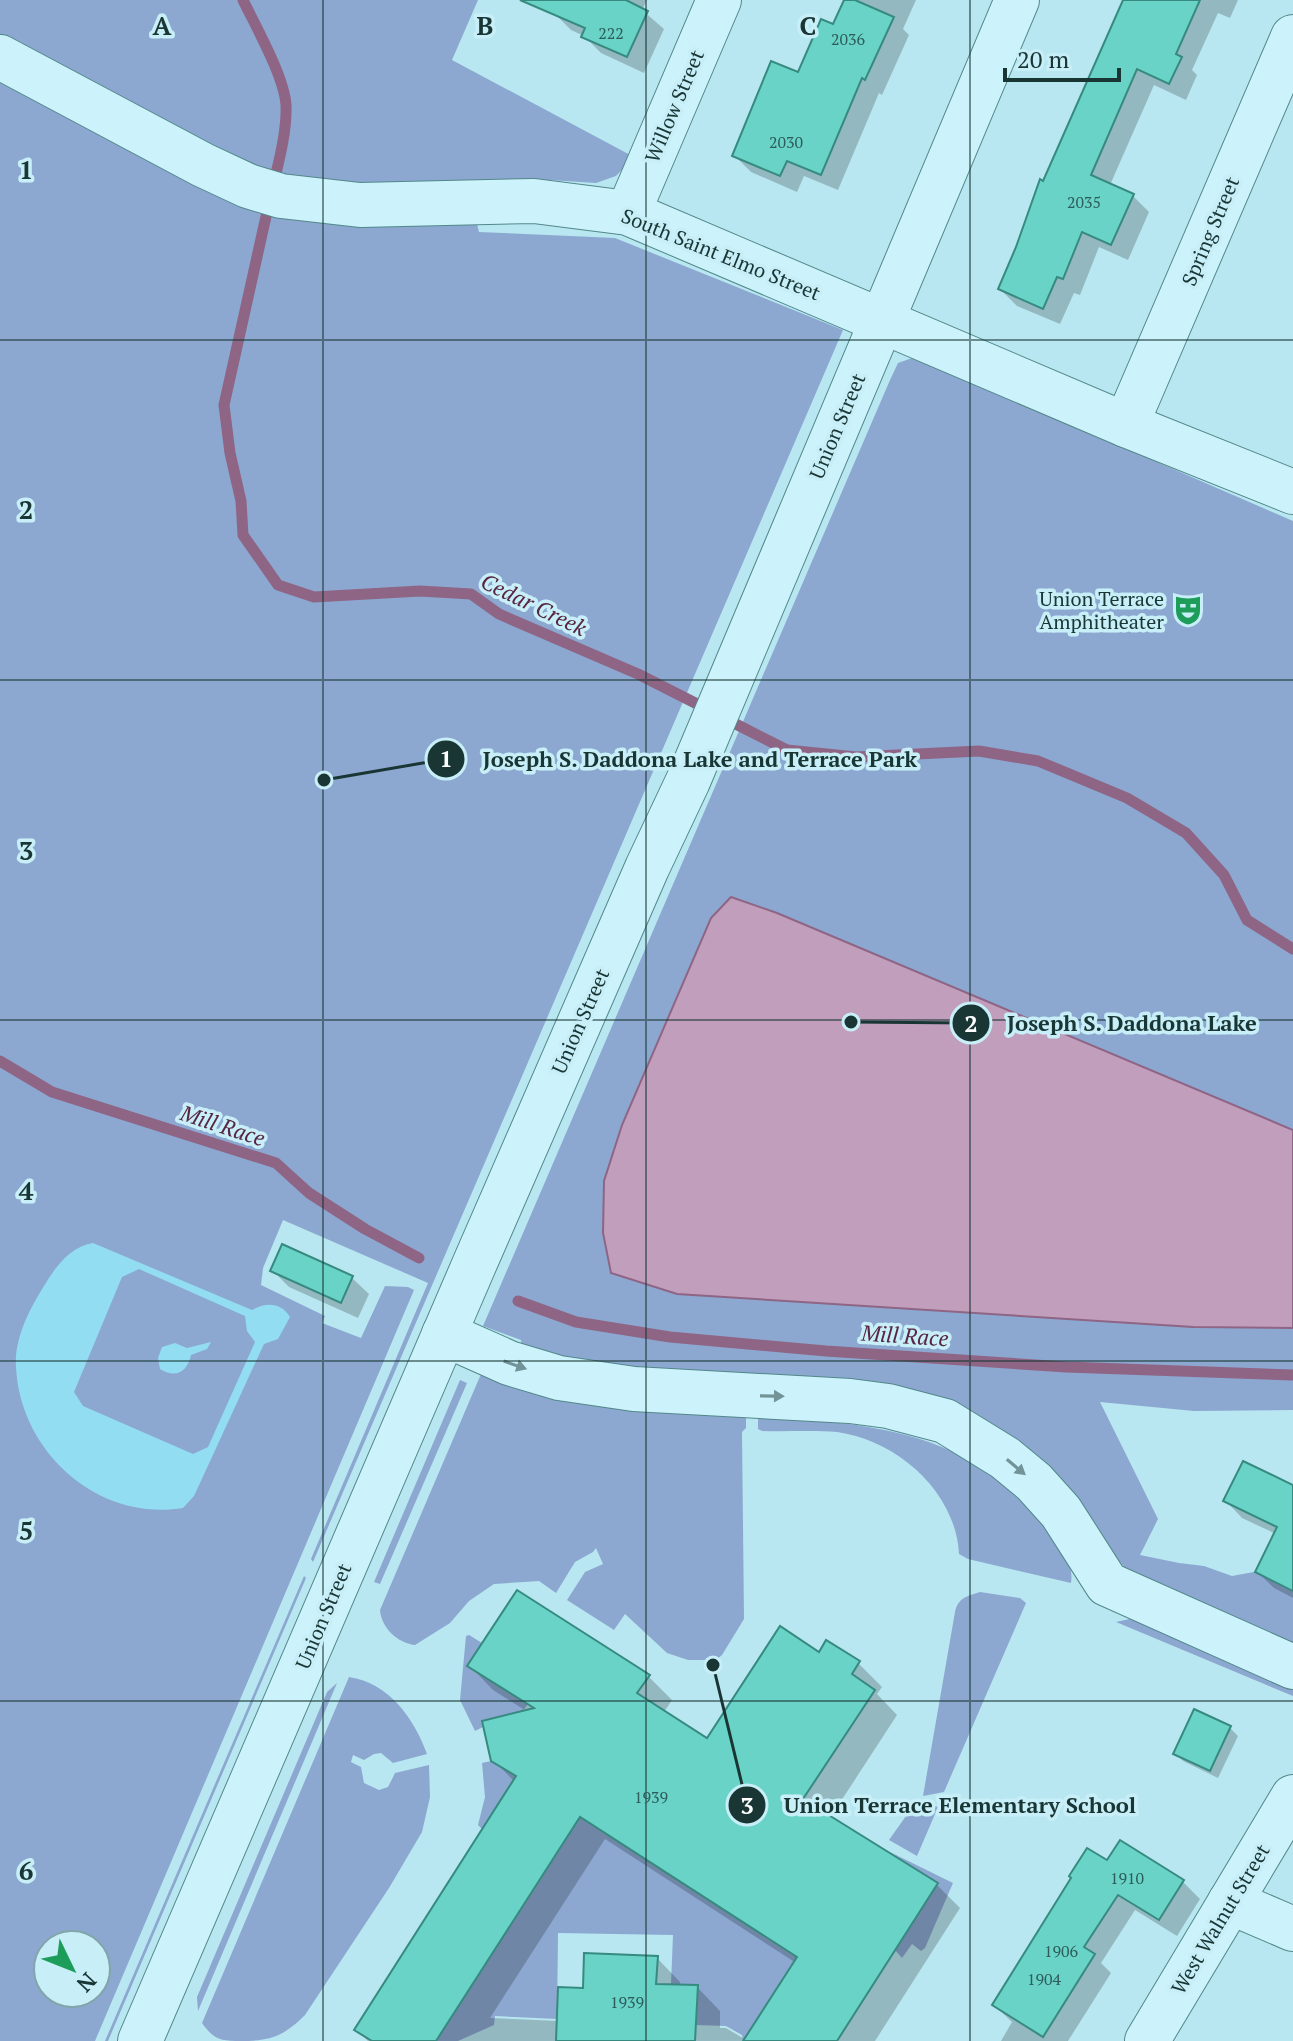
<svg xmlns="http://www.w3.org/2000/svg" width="1293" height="2041" font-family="'PT Serif',serif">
  <rect width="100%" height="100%" fill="#b8e7f1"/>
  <g fill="#8ca8d0" fill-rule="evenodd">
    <path d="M 0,0 L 478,0 L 452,60 L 634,157 L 616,176 L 596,183 L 549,180 L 466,182 L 479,232 L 615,238 L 843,330 L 313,1562 L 311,1559 L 428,1283 L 283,1220 L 263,1268 L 261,1285 L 325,1316 L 322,1323 L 361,1338 L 385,1286 L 408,1287 L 414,1290 L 95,2041 L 0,2041 ZM 48,1945 L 96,1945 L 96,1993 L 48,1993 Z"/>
    <path d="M 915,357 L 1293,521 L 1293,1410 L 1194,1411 L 1100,1402 L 1158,1519 L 1140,1555 L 1179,1563 L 1204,1566 L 1232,1576 L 1270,1569 L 1293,1578 L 1293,1645 L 1130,1574 L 1104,1543 L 1087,1512 L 1061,1479 L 1037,1459 L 522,1350 L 521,1340 L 483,1326 L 890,380 L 898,363 Z"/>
    <path d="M 481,1374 L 746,1416 L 746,1428 L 742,1432 L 744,1619 L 722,1655 L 716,1660 L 688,1660 L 667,1653 L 625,1614 L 614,1630 L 567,1600 L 585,1572 L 603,1564 L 596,1548 L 593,1552 L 575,1562 L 556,1593 L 539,1581 L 494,1584 L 469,1601 L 450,1623 L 415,1645 C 397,1643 381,1627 380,1610 Z"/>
    <path d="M 460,1380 L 467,1383 L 380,1584 L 374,1582 Z"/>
    <path d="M 758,1416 C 872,1424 973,1430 1047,1529 C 1061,1547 1074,1560 1071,1583 L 968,1559 L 959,1554 C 956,1492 897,1440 837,1432 C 813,1430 787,1432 762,1431 L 758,1429 Z"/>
    <path d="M 304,1576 L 306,1578 L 108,2041 L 105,2041 Z"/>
    <path d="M 980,1592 L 1020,1598 L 1026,1603 L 944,1792 L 923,1796 L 955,1612 C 958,1598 967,1596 980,1592 Z"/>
    <path d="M 1134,1618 L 1293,1686 L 1293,1696 L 1116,1622 Z"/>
    <path d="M 469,1635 L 482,1643 L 468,1666 L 528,1704 L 523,1711 L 482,1721 L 483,1727 L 475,1731 L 460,1700 L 466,1636 Z"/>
    <path d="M 349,1677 C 389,1683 414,1718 427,1754 L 393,1763 L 381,1753 L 374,1754 L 364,1760 L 353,1755 L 351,1762 L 361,1767 L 364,1783 L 379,1790 L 388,1787 L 395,1773 L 429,1765 L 430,1797 L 422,1832 L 389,1888 L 305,2015 C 284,2036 271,2041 241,2041 C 221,2041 214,2040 202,2023 Z"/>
    <path d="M 337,1683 L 198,2011 L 197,1997 L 327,1692 Z"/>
    <path d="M 491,1761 L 516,1776 L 482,1829 L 478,1825 L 485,1797 L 482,1763 Z"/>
    <path d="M 928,1803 L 938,1807 L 917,1856 L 889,1840 L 911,1809 Z"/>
    <path d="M 580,1817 L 797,1957 L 743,2041 L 742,2035 L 726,2026 L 696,2025 L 698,1986 L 671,1984 L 673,1935 L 558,1933 L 557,2019 L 495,2016 L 494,2025 L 458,2041 L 436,2041 Z"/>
    <path d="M 890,1852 L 953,1883 L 925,1948 L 921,1951 L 912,1944 L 902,1958 L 895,1950 L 937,1883 Z"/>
  </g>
  <g fill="#92ddf1" fill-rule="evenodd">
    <path d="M 93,1243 L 252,1310 C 266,1302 281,1302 290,1317 L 278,1339 L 264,1344 L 194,1496 L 183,1508 C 98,1522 20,1452 16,1367 C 14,1339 30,1308 44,1286 C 56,1266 70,1247 93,1243 ZM 139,1269 L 245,1316 L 247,1331 L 255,1342 L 208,1447 L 193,1454 L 83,1406 L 74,1392 L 122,1277 Z"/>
    <path d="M 211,1342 L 207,1349 L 191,1355 C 187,1372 176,1379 160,1369 L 158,1358 L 162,1347 L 175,1343 L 187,1348 Z"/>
  </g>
  <path fill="#c19ebb" stroke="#8f6585" stroke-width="2" d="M 731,897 L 777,913 L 1293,1130 L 1293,1328 L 1193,1327 L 677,1294 L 611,1273 L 603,1233 L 604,1181 L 622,1125 L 711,918 Z"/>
  <g fill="#0003" fill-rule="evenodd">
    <path d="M 560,0 L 647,0 L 642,10 L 664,29 L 644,73 L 601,53 L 584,36 L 571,30 L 554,13 Z"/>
    <path d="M 846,0 L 916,0 L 903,29 L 909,35 L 882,95 L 879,93 L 838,190 L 804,176 L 797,192 L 751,172 L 734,155 L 834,27 Z"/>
    <path d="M 1126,0 L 1238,0 L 1230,18 L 1218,13 L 1192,70 L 1197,75 L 1186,100 L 1154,85 L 1110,185 L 1132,195 L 1149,212 L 1128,260 L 1099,247 L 1080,295 L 1074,293 L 1060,324 L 1017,306 L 1000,289 Z"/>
    <path d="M 272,1270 L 352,1278 L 369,1294 L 358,1318 L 289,1287 Z"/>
    <path d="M 1293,1487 L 1293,1598 L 1274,1588 L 1257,1572 L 1276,1534 L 1242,1518 L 1226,1501 Z"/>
    <path d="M 819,1654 L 858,1663 L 882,1687 L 877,1694 L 897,1715 L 830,1818 L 936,1884 L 960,1908 L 875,2041 L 368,2041 L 357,2030 L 515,1782 L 493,1760 L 528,1712 L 493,1690 L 470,1666 L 648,1676 L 672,1700 L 664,1712 L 708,1740 ZM 605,1839 L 796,1963 L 746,2040 L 726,2028 L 720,2028 L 720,2011 L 697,1987 L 680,1987 L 680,1982 L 657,1958 L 585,1990 L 559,2021 L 490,2018 Z"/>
    <path d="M 1230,1728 L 1238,1736 L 1218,1778 L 1183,1761 L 1175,1753 Z"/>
    <path d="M 1120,1843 L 1183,1882 L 1200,1899 L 1177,1936 L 1135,1910 L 1101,1963 L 1111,1973 L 1068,2041 L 1001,2041 L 1012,2022 L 994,2005 L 1108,1863 Z"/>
  </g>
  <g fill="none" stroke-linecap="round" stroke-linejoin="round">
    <g stroke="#8f6585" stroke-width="11">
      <path d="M 243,0 C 256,27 284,76 286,105 C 287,131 279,161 273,186"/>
      <path d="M 269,203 L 224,405 L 230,453 L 241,501 L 243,535 L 278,585 L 314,597 L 420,591 L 471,594 L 499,614 L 638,674 L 707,709"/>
      <path d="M 722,717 L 787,750 L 856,757 L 979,751 L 1038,761 L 1127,798 L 1186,833 L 1224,875 L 1247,920 L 1293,949"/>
      <path d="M 0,1061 L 52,1092 L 276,1163 L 309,1193 L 365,1229 L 419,1258"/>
      <path d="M 518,1301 L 576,1322 L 670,1337 L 826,1351 L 1066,1367 L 1293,1375"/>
    </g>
  </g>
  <g fill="#6ad3c8" stroke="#368a7f" stroke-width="2">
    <path d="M 520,0 L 626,0 L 648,11 L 627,57 L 581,37 L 585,28 Z"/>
    <path d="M 844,0 L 855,0 L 894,17 L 865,80 L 862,78 L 821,175 L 787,161 L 780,176 L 732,156 L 771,61 L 798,72 L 821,19 L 833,24 Z"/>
    <path d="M 1123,0 L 1200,0 L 1176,54 L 1182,57 L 1169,84 L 1137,69 L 1091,175 L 1134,194 L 1111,245 L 1082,232 L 1063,279 L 1057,277 L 1043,309 L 998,289 L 1016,247 L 1040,179 L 1043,181 Z"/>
    <path d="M 282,1244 L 353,1276 L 341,1303 L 270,1271 Z"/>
    <path d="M 1243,1461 L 1293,1485 L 1293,1591 L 1255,1572 L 1277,1527 L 1223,1501 Z"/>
    <path d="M 517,1590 L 650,1675 L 637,1693 L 707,1738 L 780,1626 L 819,1652 L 826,1640 L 860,1661 L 852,1674 L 875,1690 L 803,1799 L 938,1883 L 837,2041 L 743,2041 L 797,1957 L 580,1817 L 436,2041 L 372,2041 L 354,2030 L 516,1776 L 491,1761 L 482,1721 L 534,1708 L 467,1666 Z"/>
    <path d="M 1194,1709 L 1231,1726 L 1210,1771 L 1173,1754 Z"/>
    <path d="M 1120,1840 L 1184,1880 L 1159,1920 L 1118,1895 L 1084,1947 L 1095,1954 L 1043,2037 L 992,2005 L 1071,1878 L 1069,1876 L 1087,1848 L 1107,1860 Z"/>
    <path d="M 584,1953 L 658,1956 L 656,1984 L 698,1985 L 695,2041 L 556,2041 L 558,1987 L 583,1988 Z"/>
  </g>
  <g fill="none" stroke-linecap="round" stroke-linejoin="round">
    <g stroke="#528889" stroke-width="46">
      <g id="minor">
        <path d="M 0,57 L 203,165 L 248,186 L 281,196 L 360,205 L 534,201 L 628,213 L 1126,425 L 1293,492"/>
        <path d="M 628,213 L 719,0"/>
        <path d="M 1126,425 L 1293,37"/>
        <path d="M 444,1334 L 509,1363 L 559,1378 L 634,1389 L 850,1401 L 888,1406 L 945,1421 L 1005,1458 L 1034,1482 L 1061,1512 L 1107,1584 L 1293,1667"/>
        <path d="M 1230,1902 L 1293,1929"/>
        <path d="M 140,2041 L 474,1265 L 647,868 L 688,781 L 1017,0"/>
        <path d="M 1147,2041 L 1293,1797"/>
      </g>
    </g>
    <use href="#minor" stroke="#ccf3fc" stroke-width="44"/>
  </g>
  <defs><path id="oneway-solid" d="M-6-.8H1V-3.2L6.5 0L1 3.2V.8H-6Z" transform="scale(2)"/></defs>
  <g fill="#729498">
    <use href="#oneway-solid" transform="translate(515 1365) rotate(19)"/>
    <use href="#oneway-solid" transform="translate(772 1396) rotate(1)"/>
    <use href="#oneway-solid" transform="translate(1016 1467) rotate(40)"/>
  </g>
  <path fill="none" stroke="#193635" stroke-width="2" stroke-opacity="0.55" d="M 323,0 L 323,2041M 646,0 L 646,2041M 970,0 L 970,2041M 0,340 L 1293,340M 0,680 L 1293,680M 0,1020 L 1293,1020M 0,1361 L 1293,1361M 0,1701 L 1293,1701"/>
  <defs>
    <g id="theatre-bare" transform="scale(2.4)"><path d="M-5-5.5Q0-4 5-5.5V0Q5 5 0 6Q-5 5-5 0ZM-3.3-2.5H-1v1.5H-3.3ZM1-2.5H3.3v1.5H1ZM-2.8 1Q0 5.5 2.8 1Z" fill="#1d9d59" stroke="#c8eff8" stroke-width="2.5" paint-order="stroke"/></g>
  </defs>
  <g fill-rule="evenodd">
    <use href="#theatre-bare" x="1188" y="610"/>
  </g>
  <g text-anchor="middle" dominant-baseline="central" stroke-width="7" stroke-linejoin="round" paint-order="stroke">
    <g font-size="16" fill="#2d5d5a">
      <text x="611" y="33">222</text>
      <text x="848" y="39">2036</text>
      <text x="786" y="142">2030</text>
      <text x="1084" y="202">2035</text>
      <text x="651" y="1797">1939</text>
      <text x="1127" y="1878">1910</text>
      <text x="1061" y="1951">1906</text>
      <text x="1044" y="1979">1904</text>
      <text x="627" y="2002">1939</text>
    </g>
    <g font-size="20" fill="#193635" stroke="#c8eff8">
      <text transform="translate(674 106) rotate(-67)">Willow Street</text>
      <text transform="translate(1210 231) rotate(-67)">Spring Street</text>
      <text transform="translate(721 254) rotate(22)">South Saint Elmo Street</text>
      <text transform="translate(837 426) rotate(-67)">Union Street</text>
      <text transform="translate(580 1021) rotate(-66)">Union Street</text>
      <text transform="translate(323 1616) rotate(-67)">Union Street</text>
      <text transform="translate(1220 1919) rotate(-59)">West Walnut Street</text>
    </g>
    <g font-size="20" fill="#193635" stroke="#c8eff8" text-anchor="end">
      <text x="1164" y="598">Union Terrace<tspan x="1164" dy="23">Amphitheater</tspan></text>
    </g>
    <g font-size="22" font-style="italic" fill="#572643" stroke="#c8eff8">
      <text transform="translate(534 604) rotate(26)">Cedar Creek</text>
      <text transform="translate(223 1125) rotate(18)">Mill Race</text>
      <text transform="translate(905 1335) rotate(4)">Mill Race</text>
    </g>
  </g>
  <g font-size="26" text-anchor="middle" font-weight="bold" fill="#193635" stroke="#c8eff8" stroke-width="7" stroke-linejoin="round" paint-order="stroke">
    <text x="162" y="35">A</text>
    <text x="485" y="35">B</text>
    <text x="808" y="35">C</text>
    <text x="26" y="179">1</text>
    <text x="26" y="519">2</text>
    <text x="26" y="860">3</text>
    <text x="26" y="1200">4</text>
    <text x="26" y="1540">5</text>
    <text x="26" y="1880">6</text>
  </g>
  <path fill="none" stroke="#193635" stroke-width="3" d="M324 780L446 759M851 1022L971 1023M713 1665L747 1805"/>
  <g fill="#193635" stroke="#c8eff8" stroke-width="3">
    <circle cx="324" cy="780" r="8"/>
    <circle cx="851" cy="1022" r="8"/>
    <circle cx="713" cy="1665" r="8"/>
    <circle cx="446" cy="759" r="20"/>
    <circle cx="971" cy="1023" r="20"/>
    <circle cx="747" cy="1805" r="20"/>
  </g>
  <g font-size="24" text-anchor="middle" font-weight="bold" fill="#fff">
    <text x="446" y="767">1</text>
    <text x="971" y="1032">2</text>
    <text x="747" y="1814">3</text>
  </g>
  <g font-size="22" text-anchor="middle" font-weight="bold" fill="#193635" stroke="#c8eff8" stroke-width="7" stroke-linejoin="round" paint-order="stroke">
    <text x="700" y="767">Joseph S. Daddona Lake and Terrace Park</text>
    <text x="1132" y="1031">Joseph S. Daddona Lake</text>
    <text x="960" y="1813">Union Terrace Elementary School</text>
  </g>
  <g transform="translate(72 1969) rotate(133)"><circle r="38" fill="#c8eff8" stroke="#82a5aa" stroke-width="2"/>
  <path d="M0-6L14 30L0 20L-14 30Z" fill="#1d9d59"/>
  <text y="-12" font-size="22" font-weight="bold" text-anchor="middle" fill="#193635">N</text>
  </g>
  <path d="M1005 68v12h114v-12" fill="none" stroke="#193635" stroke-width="4"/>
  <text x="1017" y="68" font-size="24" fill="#193635" stroke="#c8eff8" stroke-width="6" paint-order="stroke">20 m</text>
</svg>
